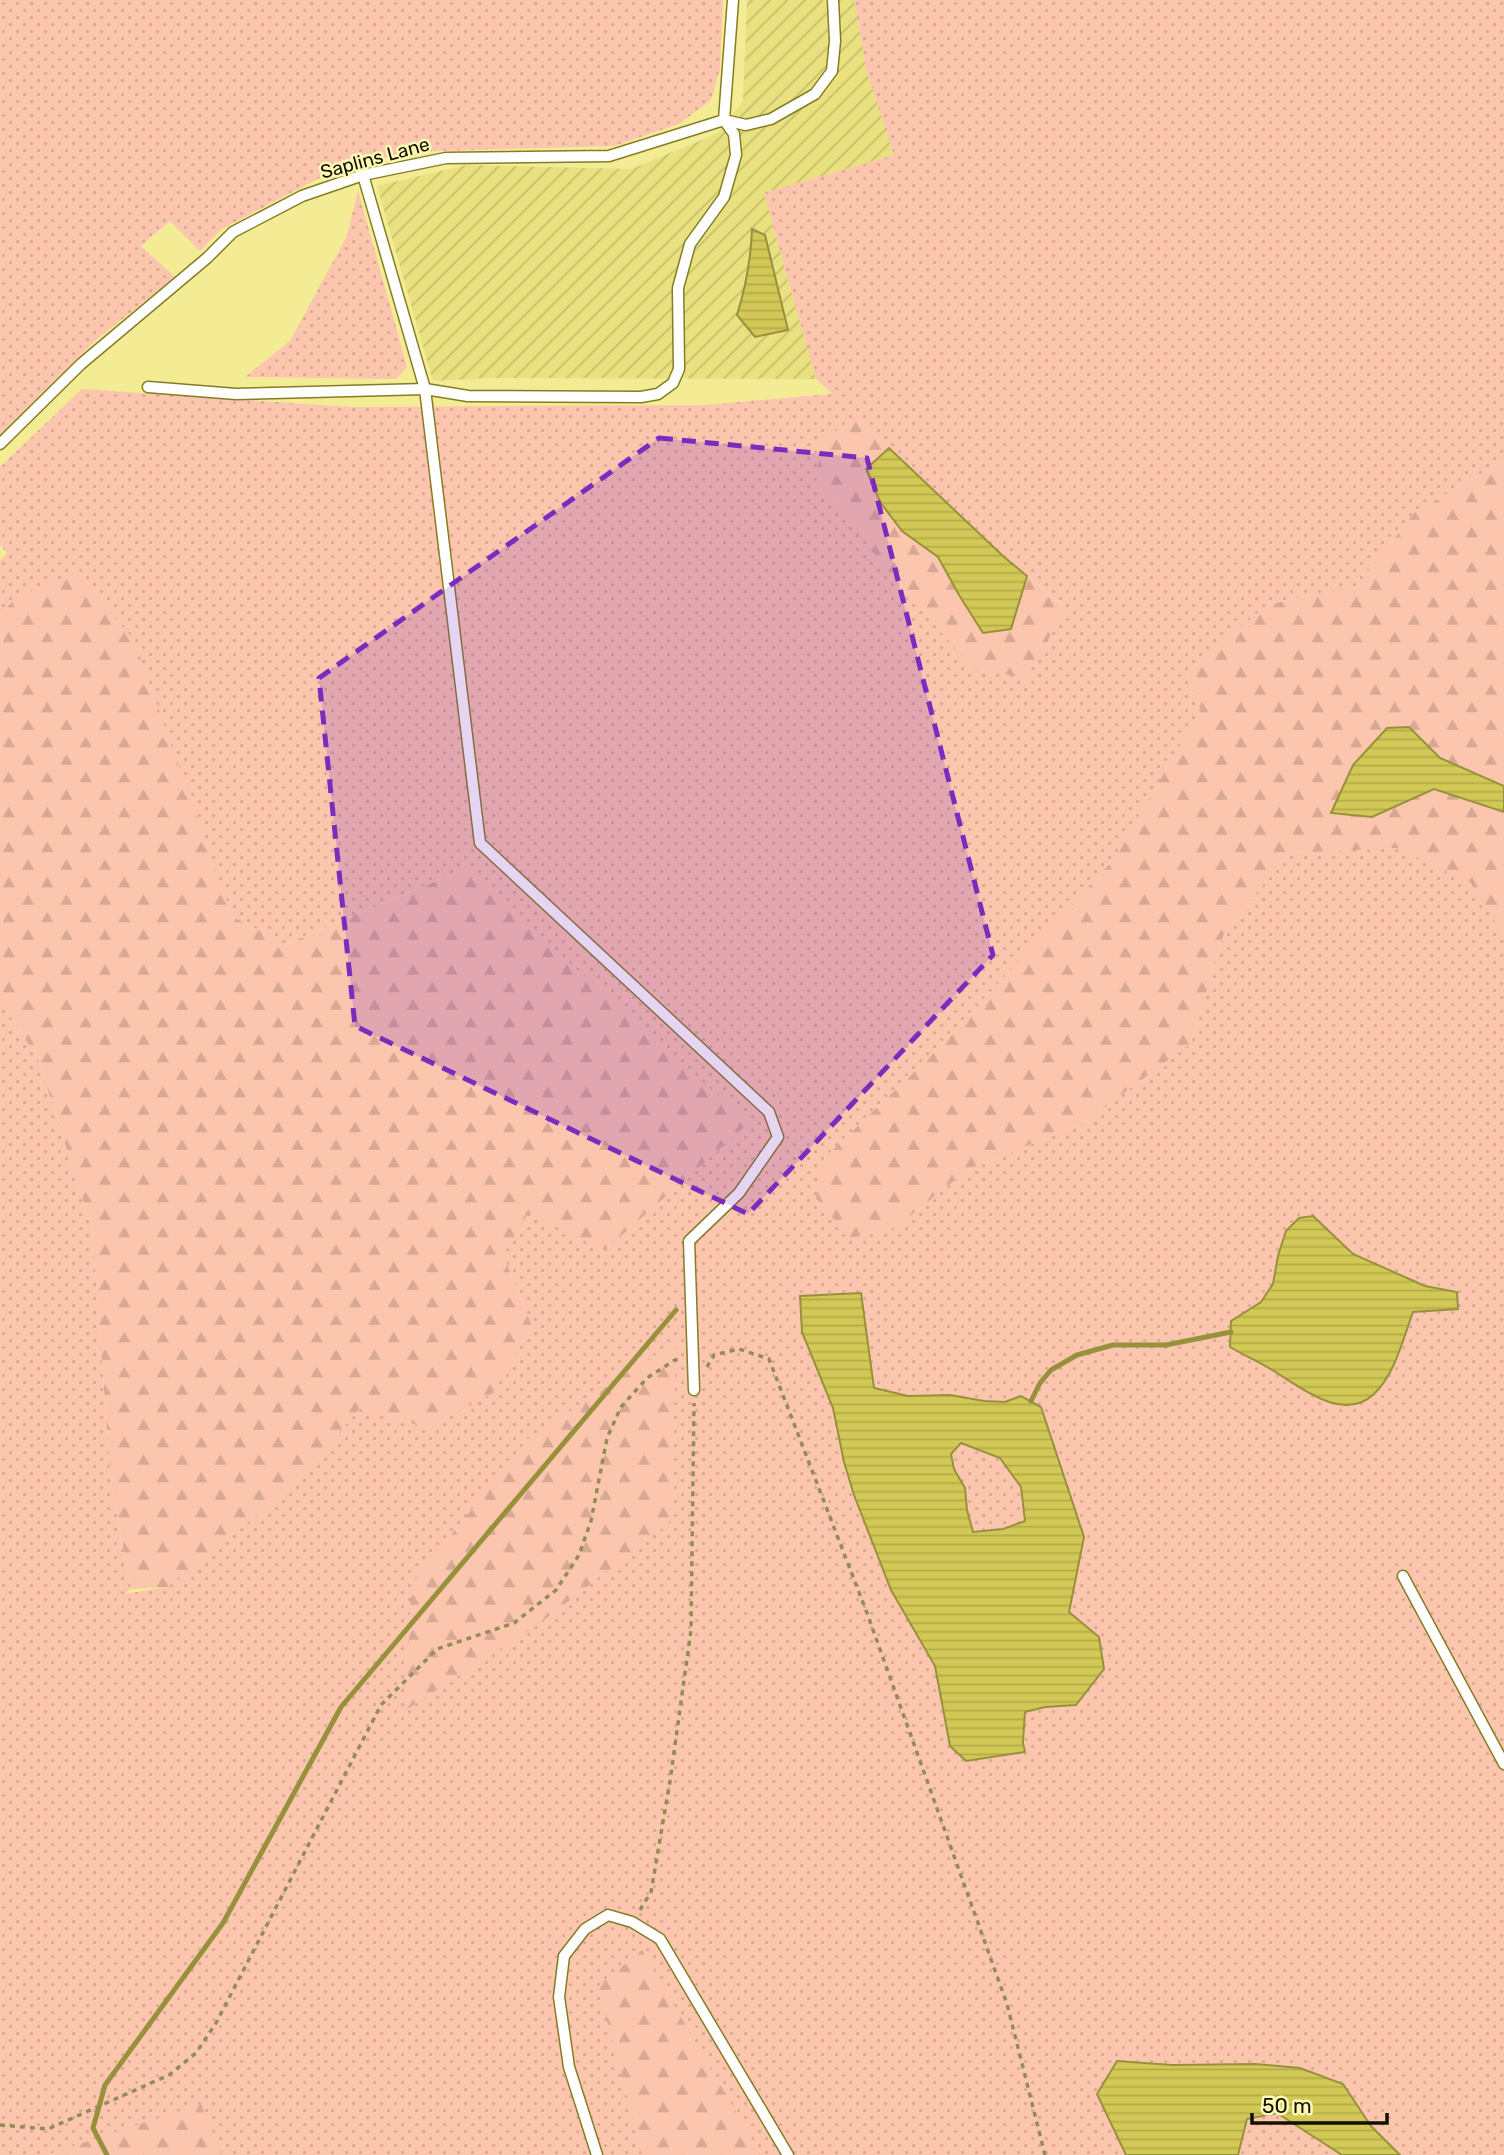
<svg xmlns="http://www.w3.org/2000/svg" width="1504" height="2155" font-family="Rubik,sans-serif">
  <defs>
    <pattern id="industrial-furrows" width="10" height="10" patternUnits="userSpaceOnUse" patternTransform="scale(1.75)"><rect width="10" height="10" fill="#e9e080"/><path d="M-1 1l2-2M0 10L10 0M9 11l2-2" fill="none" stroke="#c7bf6d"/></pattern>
    <pattern id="grass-dots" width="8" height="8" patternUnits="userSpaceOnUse" patternTransform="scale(1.75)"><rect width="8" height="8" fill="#fcc5ae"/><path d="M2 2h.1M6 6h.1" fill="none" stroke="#d7a894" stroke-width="1.8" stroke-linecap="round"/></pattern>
    <pattern id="forest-firs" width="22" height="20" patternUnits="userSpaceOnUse" patternTransform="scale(1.75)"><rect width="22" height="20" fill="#fcc5ae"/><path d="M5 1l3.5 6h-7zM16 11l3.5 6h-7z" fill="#d7a894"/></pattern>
    <pattern id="water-rules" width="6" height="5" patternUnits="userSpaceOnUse" patternTransform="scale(1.75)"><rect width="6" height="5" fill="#d2c856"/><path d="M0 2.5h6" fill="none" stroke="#b3ab49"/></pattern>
  </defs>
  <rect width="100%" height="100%" fill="#f4ec95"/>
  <path fill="url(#industrial-furrows)" d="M 747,0 L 854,0 L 867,72 L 894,155 L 764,193 L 816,379 L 490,378 L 433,381 L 377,186 L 466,165 L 631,169 L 718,133 L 743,101 Z"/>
  <g fill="url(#grass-dots)" fill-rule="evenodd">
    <path d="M 0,0 L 723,0 L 720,69 L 711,100 L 679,124 L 614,146 L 405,152 L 327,174 L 222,229 L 200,251 L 170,221 L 141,246 L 175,277 L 96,340 L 0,434 Z"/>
    <path d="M 854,0 L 1504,0 L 1504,460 L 1414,513 L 1357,586 L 1267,605 L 1186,674 L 1201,710 L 1113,860 L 928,1059 L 824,1158 L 850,1238 L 896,1227 L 969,1169 L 1084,1123 L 1191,1043 L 1225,930 L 1290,853 L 1397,848 L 1471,882 L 1504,936 L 1504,2155 L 1400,2155 L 1371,2126 L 1343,2084 L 1117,2061 L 1097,2094 L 1126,2155 L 0,2155 L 0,1000 L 38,1059 L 92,1228 L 111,1483 L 131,1589 L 124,1594 L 167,1587 L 214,1550 L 297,1482 L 360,1408 L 427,1428 L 532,1326 L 503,1255 L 528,1212 L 465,869 L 285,944 L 233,917 L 15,598 L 0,616 L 0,561 L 7,553 L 0,545 L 0,467 L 82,389 L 351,407 L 704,405 L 832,394 L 816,379 L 764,193 L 894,155 L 867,72 ZM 859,420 L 1004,557 L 1066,607 L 844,511 L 816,482 ZM 1313,1216 L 1353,1254 L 1425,1286 L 1457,1292 L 1457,1309 L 1413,1312 L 1391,1370 L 1275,1371 L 1230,1347 L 1231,1321 L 1261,1302 L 1273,1284 L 1278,1256 ZM 861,1293 L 874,1388 L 908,1396 L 950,1395 L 984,1401 L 1005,1402 L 1021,1396 L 1041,1407 L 1084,1537 L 1069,1612 L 1099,1637 L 1076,1705 L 1045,1707 L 1024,1712 L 1025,1752 L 966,1761 L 950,1746 L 935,1666 L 891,1590 L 844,1462 L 833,1408 L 802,1332 Z"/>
    <path d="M 358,190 L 407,367 L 396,379 L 245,377 L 290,341 L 347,236 Z"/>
    <path d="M 961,1443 L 1000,1458 L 1021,1487 L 1026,1521 L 1003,1529 L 973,1533 L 967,1510 L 965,1488 L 954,1469 L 951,1454 Z"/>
    <path d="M 1277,2113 L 1342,2155 L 1238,2155 L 1247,2119 Z"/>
  </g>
  <g fill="url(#forest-firs)">
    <path d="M 859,420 L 889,448 L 866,469 L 902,531 L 938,557 L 959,595 L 983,633 L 1011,629 L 1027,576 L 1066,608 L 1026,678 L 974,669 L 886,571 L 844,511 L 816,482 L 822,437 Z"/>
    <path d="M 1504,460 L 1504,786 L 1440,758 L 1409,727 L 1372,817 L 1434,789 L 1504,812 L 1504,936 L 1471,883 L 1397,848 L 1290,853 L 1225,930 L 1191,1043 L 1084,1123 L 969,1169 L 896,1227 L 850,1238 L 816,1198 L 824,1158 L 928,1059 L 1113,860 L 1201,710 L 1186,674 L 1267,605 L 1357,586 L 1414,513 Z"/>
    <path d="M 74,573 L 133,638 L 233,917 L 286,944 L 465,869 L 749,1123 L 605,1250 L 528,1213 L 503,1255 L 532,1326 L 493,1393 L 427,1428 L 360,1408 L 297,1482 L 214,1550 L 168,1587 L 131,1589 L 111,1483 L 92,1228 L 38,1059 L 0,1000 L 0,616 L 15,598 Z"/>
    <path d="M 677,1340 L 669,1523 L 539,1624 L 406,1710 L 411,1585 L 528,1439 Z"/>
    <path d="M 642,1950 L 761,2155 L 642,2155 L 598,1986 Z"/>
    <path d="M 201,2104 L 222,2155 L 46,2155 Z"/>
  </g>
  <g fill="url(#water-rules)" stroke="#98913c" stroke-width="2" fill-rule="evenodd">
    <path d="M 752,229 L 765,235 L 788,330 L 755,337 L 737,315 C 746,286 751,259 752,229 Z"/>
    <path d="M 889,448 L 1004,557 L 1027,576 L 1011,629 L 983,633 L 959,595 L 938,557 L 902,531 L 880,502 L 866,469 Z"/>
    <path d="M 1409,727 L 1440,758 L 1504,786 L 1504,812 L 1434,789 L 1372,817 L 1331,813 L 1353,765 L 1387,728 Z"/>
    <path d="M 1313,1216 L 1353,1254 L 1425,1286 L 1457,1292 L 1458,1309 L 1413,1312 C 1403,1339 1395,1374 1374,1394 C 1344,1422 1304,1390 1277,1373 C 1262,1363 1245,1356 1230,1347 L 1231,1321 L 1261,1302 L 1273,1284 L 1278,1256 L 1286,1231 L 1299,1218 Z"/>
    <path d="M 861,1293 L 874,1388 L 908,1396 L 950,1395 L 984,1401 L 1005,1402 L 1021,1396 L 1041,1407 L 1084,1537 L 1069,1612 L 1099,1637 L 1104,1669 L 1076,1705 L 1045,1707 L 1025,1712 L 1023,1743 L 1025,1752 L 966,1761 L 950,1746 L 935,1666 L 891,1590 L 854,1495 L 844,1462 L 833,1408 L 802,1332 L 800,1296 ZM 961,1443 L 1000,1458 L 1021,1487 L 1025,1521 L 1003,1529 L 973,1532 L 967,1510 L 965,1488 L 954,1469 L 951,1454 Z"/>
    <path d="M 1117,2061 L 1172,2065 L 1255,2064 L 1300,2068 L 1343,2084 L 1371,2126 L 1400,2155 L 1342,2155 L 1277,2113 L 1247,2119 L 1238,2155 L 1126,2155 L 1097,2094 Z"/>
  </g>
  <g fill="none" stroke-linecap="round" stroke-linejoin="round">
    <g stroke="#98913c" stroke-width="5">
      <path d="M 1031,1401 L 1040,1383 L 1051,1370 L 1077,1355 L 1113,1345 L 1166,1345 L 1231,1332"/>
      <path d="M 107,2155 L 93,2128 L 105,2085 L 223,1923 L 341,1707 L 676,1310"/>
    </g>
    <g stroke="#857d22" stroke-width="13">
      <g id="service">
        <path d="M 724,120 L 746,125 L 771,119 L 815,94 L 832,71 L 835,41 L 833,0"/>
        <path d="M 363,175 L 425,389 L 480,843 L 769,1112 L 778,1137 L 739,1193 L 689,1241 L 694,1390"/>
        <path d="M 148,387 L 236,394 L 425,389 L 468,396 L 641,397 L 658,394 L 673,383 L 679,369 L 678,288 L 690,244 L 724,197 L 736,155 L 734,134 L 724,120"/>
        <path d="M 0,444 L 81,364 L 207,258 L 233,232 L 302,196 L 363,175 L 446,158 L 609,156 L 724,120 L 733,0"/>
        <path d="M 1403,1576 L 1504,1764"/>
        <path d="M 597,2155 L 569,2067 L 559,1997 L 564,1956 L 585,1929 L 608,1915 L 632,1922 L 660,1939 L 788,2155"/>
      </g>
    </g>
    <g stroke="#928d55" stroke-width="3.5" stroke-dasharray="5 5" stroke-linecap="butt">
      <path d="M 707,1367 L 714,1355 L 739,1349 L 769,1359 L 867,1613 L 1007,2004 L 1045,2155"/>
      <path d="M 640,1910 L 651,1892 L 670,1781 L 691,1630 L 694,1403"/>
      <path d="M 0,2125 L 48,2129 L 169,2075 L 196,2053 L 216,2023 L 381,1705 L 437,1649 L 514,1623 L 556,1590 L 579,1555 L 591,1521 L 607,1438 L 621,1407 L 647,1378 L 675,1360 L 680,1359"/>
    </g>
    <use href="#service" stroke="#fff" stroke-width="10"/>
  </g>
  <path fill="#7b2cbf" fill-opacity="0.2" stroke="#7b2cbf" stroke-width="5" stroke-dasharray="14 9" stroke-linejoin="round" d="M 659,438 L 867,458 L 993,955 L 748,1214 L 355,1026 L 319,678 Z"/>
  <g text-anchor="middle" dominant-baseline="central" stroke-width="5" stroke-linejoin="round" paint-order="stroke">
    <g font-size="19" fill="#121000" stroke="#fef9b4">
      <text transform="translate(375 158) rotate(-15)">Saplins Lane</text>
    </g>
  </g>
  <path d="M1252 2113v10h135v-10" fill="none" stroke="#121000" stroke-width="3.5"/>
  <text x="1262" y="2113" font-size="21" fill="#121000" stroke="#fef9b4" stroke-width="5" paint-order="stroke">50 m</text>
</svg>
